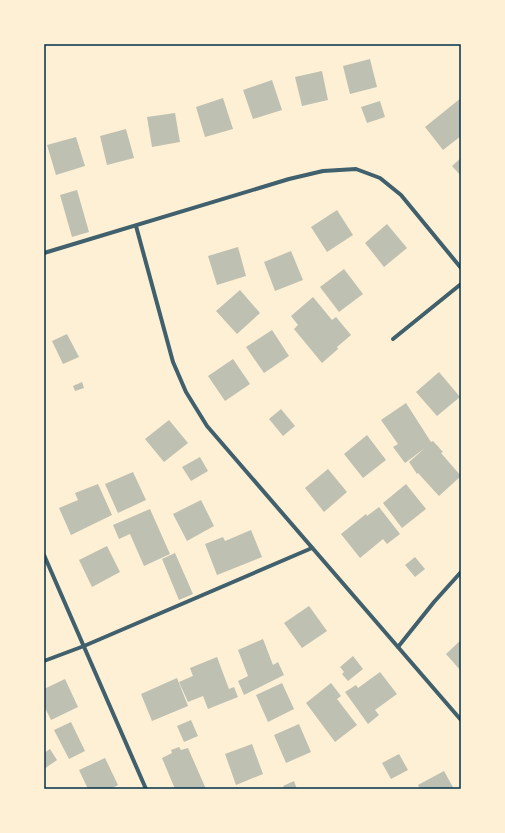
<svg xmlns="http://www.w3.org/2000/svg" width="505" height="833" font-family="'Archivo Narrow',sans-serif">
  <rect width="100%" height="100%" fill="#fdf0d5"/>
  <g fill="#bec0b2">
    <path d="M 370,59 L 377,87 L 350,94 L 343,66 Z"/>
    <path d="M 322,71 L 328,100 L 302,106 L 295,77 Z"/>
    <path d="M 272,80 L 282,110 L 253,119 L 243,90 Z"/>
    <path d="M 223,98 L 233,129 L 205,137 L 196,107 Z"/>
    <path d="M 461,98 L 461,136 L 443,150 L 425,127 Z"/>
    <path d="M 380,101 L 385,117 L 367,123 L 361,107 Z"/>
    <path d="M 175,113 L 180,142 L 152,147 L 147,117 Z"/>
    <path d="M 126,129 L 134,158 L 107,165 L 100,136 Z"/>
    <path d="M 76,137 L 85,166 L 56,175 L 47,145 Z"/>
    <path d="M 461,158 L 461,176 L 452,166 Z"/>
    <path d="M 77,190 L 89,232 L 72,237 L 60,195 Z"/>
    <path d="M 337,210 L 353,235 L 327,252 L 311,227 Z"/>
    <path d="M 387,224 L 407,248 L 384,267 L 365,243 Z"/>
    <path d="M 238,247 L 246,276 L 217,285 L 208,256 Z"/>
    <path d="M 291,251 L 303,280 L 275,291 L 264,262 Z"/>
    <path d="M 344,269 L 363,294 L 339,312 L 320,287 Z"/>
    <path d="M 240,290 L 260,313 L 237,334 L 216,311 Z"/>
    <path d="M 313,297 L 332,320 L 336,317 L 351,335 L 337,347 L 338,349 L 322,363 L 294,329 L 298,325 L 291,316 Z"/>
    <path d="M 272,330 L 289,356 L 264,373 L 246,347 Z"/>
    <path d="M 67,334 L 79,357 L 63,364 L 52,341 Z"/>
    <path d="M 233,359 L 250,384 L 225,401 L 208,376 Z"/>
    <path d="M 439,372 L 460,397 L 437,416 L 416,392 Z"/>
    <path d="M 82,382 L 84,388 L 75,391 L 73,386 Z"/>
    <path d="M 406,403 L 431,442 L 433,441 L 443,452 L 441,453 L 461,476 L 439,496 L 418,473 L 417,474 L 409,462 L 425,448 L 405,463 L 393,447 L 398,444 L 381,420 Z"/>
    <path d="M 281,409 L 295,426 L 283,436 L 269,419 Z"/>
    <path d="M 169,420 L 188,443 L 164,462 L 145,439 Z"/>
    <path d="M 367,435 L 386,460 L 363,478 L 344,454 Z"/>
    <path d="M 200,457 L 208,471 L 191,481 L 182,467 Z"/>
    <path d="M 328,469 L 347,492 L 324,512 L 305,488 Z"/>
    <path d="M 133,472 L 146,500 L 118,513 L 105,484 Z"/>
    <path d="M 98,484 L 112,515 L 71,535 L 59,508 L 78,500 L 75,493 Z"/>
    <path d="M 406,484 L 426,509 L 402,528 L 383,503 Z"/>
    <path d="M 201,500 L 214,526 L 187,541 L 173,514 Z"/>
    <path d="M 379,507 L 400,534 L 387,544 L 383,539 L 360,558 L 341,534 L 366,514 L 367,516 Z"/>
    <path d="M 150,509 L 170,554 L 144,566 L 130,534 L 119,539 L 113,525 Z"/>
    <path d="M 251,530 L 262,557 L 217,575 L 205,544 L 223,537 L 225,541 Z"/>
    <path d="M 107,546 L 120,572 L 92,587 L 79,560 Z"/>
    <path d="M 175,553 L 193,594 L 179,600 L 162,559 Z"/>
    <path d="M 415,557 L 425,569 L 415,577 L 405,565 Z"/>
    <path d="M 309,606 L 327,631 L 302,648 L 284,623 Z"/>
    <path d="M 263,639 L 273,665 L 278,662 L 284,675 L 244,695 L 238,681 L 248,676 L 238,650 Z"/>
    <path d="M 461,640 L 461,671 L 446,654 Z"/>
    <path d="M 353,656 L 363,669 L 348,681 L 342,674 L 344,672 L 340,667 Z"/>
    <path d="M 217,657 L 229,689 L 234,687 L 238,697 L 208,709 L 203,696 L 188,702 L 179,682 L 193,676 L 190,668 Z"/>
    <path d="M 380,672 L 397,694 L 375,710 L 379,715 L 368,724 L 345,692 L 356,685 L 358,688 Z"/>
    <path d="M 177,678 L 188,706 L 152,721 L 141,694 Z"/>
    <path d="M 65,679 L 78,707 L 51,720 L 44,706 L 44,689 Z"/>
    <path d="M 282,683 L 294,709 L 268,722 L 256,695 Z"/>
    <path d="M 331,683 L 341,696 L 337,699 L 357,725 L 335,742 L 306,703 Z"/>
    <path d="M 191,720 L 198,736 L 184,742 L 177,726 Z"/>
    <path d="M 71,722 L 85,751 L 69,759 L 54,730 Z"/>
    <path d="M 299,724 L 311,752 L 286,763 L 274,735 Z"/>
    <path d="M 252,744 L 263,774 L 236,785 L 225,754 Z"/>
    <path d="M 179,747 L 181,750 L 188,748 L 206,789 L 175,789 L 162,758 L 172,753 L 171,750 Z"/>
    <path d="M 50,749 L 57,760 L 44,769 L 44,753 Z"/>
    <path d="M 399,754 L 408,770 L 391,779 L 382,763 Z"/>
    <path d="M 105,758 L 118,785 L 111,789 L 88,789 L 79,770 Z"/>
    <path d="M 444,771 L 454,789 L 420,789 L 418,785 Z"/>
    <path d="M 294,781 L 297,789 L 285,789 L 283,786 Z"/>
  </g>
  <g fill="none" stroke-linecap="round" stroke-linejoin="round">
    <g stroke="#3f606c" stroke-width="4">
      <path d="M 136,226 L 173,362 L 186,392 L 207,426 L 461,720"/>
      <path d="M 44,253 L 289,179 L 323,171 L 356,169 L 380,178 L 401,195 L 461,268"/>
      <path d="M 393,339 L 461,284"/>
      <path d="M 44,555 L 146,789"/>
      <path d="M 398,647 L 434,602 L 461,572"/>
      <path d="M 44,661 L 84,646 L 312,548"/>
    </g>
  </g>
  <rect width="505" height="833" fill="none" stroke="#fdf0d5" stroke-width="90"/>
  <rect x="45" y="45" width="415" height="743" fill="none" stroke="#003049" stroke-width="1.5"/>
</svg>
